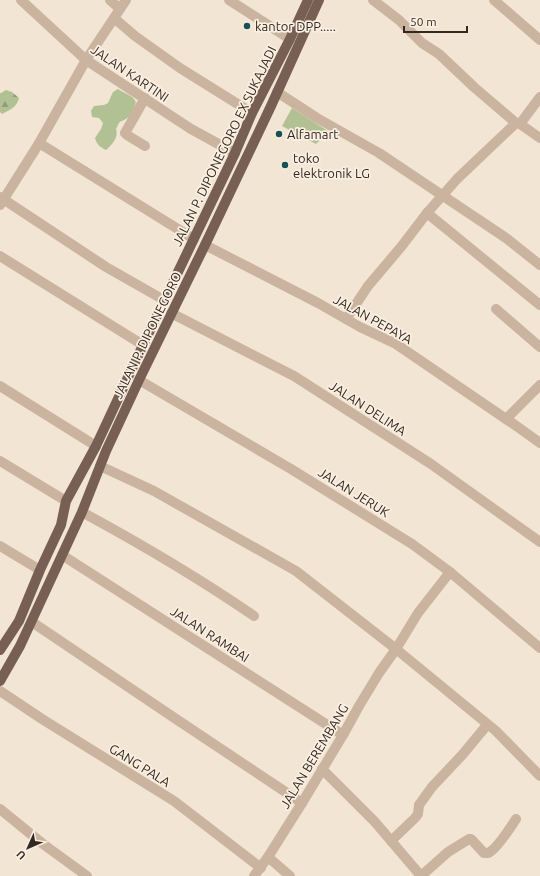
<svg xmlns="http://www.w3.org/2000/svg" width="540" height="876" font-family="Ubuntu,sans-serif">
  <defs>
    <pattern id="forest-firs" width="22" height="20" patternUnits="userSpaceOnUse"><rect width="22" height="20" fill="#b1c193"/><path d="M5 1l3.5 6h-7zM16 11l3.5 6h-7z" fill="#919d78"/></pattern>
  </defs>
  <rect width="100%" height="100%" fill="#f2e5d4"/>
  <g fill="#b1c193">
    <path d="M 118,89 C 123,93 130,94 134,99 C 136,102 136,102 135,105 C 134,111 130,117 124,120 C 120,122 122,120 119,123 C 118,125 117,127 116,129 C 119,137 112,145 106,150 C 100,147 97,145 95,138 L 101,129 L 103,123 L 99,118 L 92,117 L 91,111 L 94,106 L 104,105 L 108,103 L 113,92 Z"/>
    <path d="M 292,108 L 328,131 L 323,137 L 316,144 L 282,126 Z"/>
  </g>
  <path fill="url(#forest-firs)" d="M 6,90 L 12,92 L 19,98 C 17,107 10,110 2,114 L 0,112 L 0,93 L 1,93 Z"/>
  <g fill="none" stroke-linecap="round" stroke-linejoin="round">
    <g stroke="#cab49f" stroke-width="10">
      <path d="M 21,0 L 86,60 L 191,129 L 235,153"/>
      <path d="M 110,0 L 120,9"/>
      <path d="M 229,0 L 290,39"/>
      <path d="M 373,0 L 399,20 L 422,43 L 439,54 L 475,88 L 516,123"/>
      <path d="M 494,0 L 540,40"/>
      <path d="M 114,18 L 135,36 L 180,68 L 252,113"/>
      <path d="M 277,92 L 317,118 L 379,153 L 506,238 L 540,265"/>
      <path d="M 145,98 L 125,133 L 127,135 L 145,146"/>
      <path d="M 520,124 L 540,138"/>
      <path d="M 39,143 L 194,239"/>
      <path d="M 0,197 L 106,267 L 164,300"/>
      <path d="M 0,205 L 38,145 L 86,60 L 126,0"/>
      <path d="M 427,213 L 540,305"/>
      <path d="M 205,245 L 318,303 L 360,327 L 396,344 L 506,419 L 515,425 L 540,443"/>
      <path d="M 0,256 L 143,345"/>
      <path d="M 496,309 L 540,347"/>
      <path d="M 171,313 L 294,376 L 431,464 L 540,542"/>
      <path d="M 346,319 L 368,286 L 401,247 L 427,213 L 457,179 L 516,123 L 520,124 L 540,97"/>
      <path d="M 139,380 L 291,469 L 412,544 L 450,572 L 540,648"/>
      <path d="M 0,386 L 96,446"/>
      <path d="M 506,419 L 540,385"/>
      <path d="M 0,461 L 66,501"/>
      <path d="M 100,466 L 154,491 L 296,571 L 396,649 L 496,731 L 540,776"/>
      <path d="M 82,512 C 141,544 199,578 254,616"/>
      <path d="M 0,546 L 40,570"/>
      <path d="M 62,555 L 343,735"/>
      <path d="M 32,622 L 176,719 L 302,803"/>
      <path d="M 0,691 L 42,719 L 174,801 L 261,868"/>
      <path d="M 322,769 L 375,822 L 421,876"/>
      <path d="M 0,809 L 43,844 L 87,876"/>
      <path d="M 391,841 L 415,818 L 418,814 L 419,805 L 432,787 L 463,754 L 487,725"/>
      <path d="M 268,857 L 290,876"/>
      <path d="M 254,876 L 268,857 L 302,803 L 343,735 L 359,706 L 379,673 L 396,649 L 418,613 L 450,572"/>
      <path d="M 421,876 L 448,852 L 469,839 L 471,839 L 484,853 C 487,853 488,854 490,852 C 499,846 510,828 516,819"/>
    </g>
    <g stroke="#776053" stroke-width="10">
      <path d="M 0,650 L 19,621 L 40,570 L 61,525 L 66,501 L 96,446 L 143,345 L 235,153 L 252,113 L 290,39 L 308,0"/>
      <path d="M 0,681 L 20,646 L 82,512 L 106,451 L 139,380 L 205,245 L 271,106 L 319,0"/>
    </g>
  </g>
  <g fill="#175157" stroke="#faefe0" stroke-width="1.5">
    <circle cx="247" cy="26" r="4"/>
    <circle cx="279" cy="134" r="4"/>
    <circle cx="285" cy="165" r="4"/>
  </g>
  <g text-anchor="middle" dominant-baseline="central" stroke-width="3.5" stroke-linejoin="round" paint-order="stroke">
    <g font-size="13" fill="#332923" stroke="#faefe0" text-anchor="start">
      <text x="255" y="26">kantor DPP.....</text>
      <text x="287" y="134">Alfamart</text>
      <text x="293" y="158">toko<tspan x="293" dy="15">elektronik LG</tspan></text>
    </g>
    <g font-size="13" fill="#332923" stroke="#faefe0">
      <text transform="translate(130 73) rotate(34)">JALAN KARTINI</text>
      <text transform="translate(224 146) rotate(-64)">JALAN P. DIPONEGORO EX SUKAJADI</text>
      <text transform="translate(373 319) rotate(29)">JALAN PEPAYA</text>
      <text transform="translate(147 335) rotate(-64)">JALAN P. DIPONEGORO</text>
      <text transform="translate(368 408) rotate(33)">JALAN DELIMA</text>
      <text transform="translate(354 492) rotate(32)">JALAN JERUK</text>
      <text transform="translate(210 634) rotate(33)">JALAN RAMBAI</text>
      <text transform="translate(314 756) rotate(-59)">JALAN BEREMBANG</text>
      <text transform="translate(140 765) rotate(32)">GANG PALA</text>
    </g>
  </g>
  <g transform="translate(28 848) rotate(225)" stroke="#faefe0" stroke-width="3" paint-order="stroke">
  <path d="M0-3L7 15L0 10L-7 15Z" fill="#332923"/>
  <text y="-6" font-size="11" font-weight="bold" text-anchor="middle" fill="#332923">U</text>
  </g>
  <path d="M404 26v6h63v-6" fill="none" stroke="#332923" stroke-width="2"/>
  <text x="410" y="26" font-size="12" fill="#332923" stroke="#faefe0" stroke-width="3" paint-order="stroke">50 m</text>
</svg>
